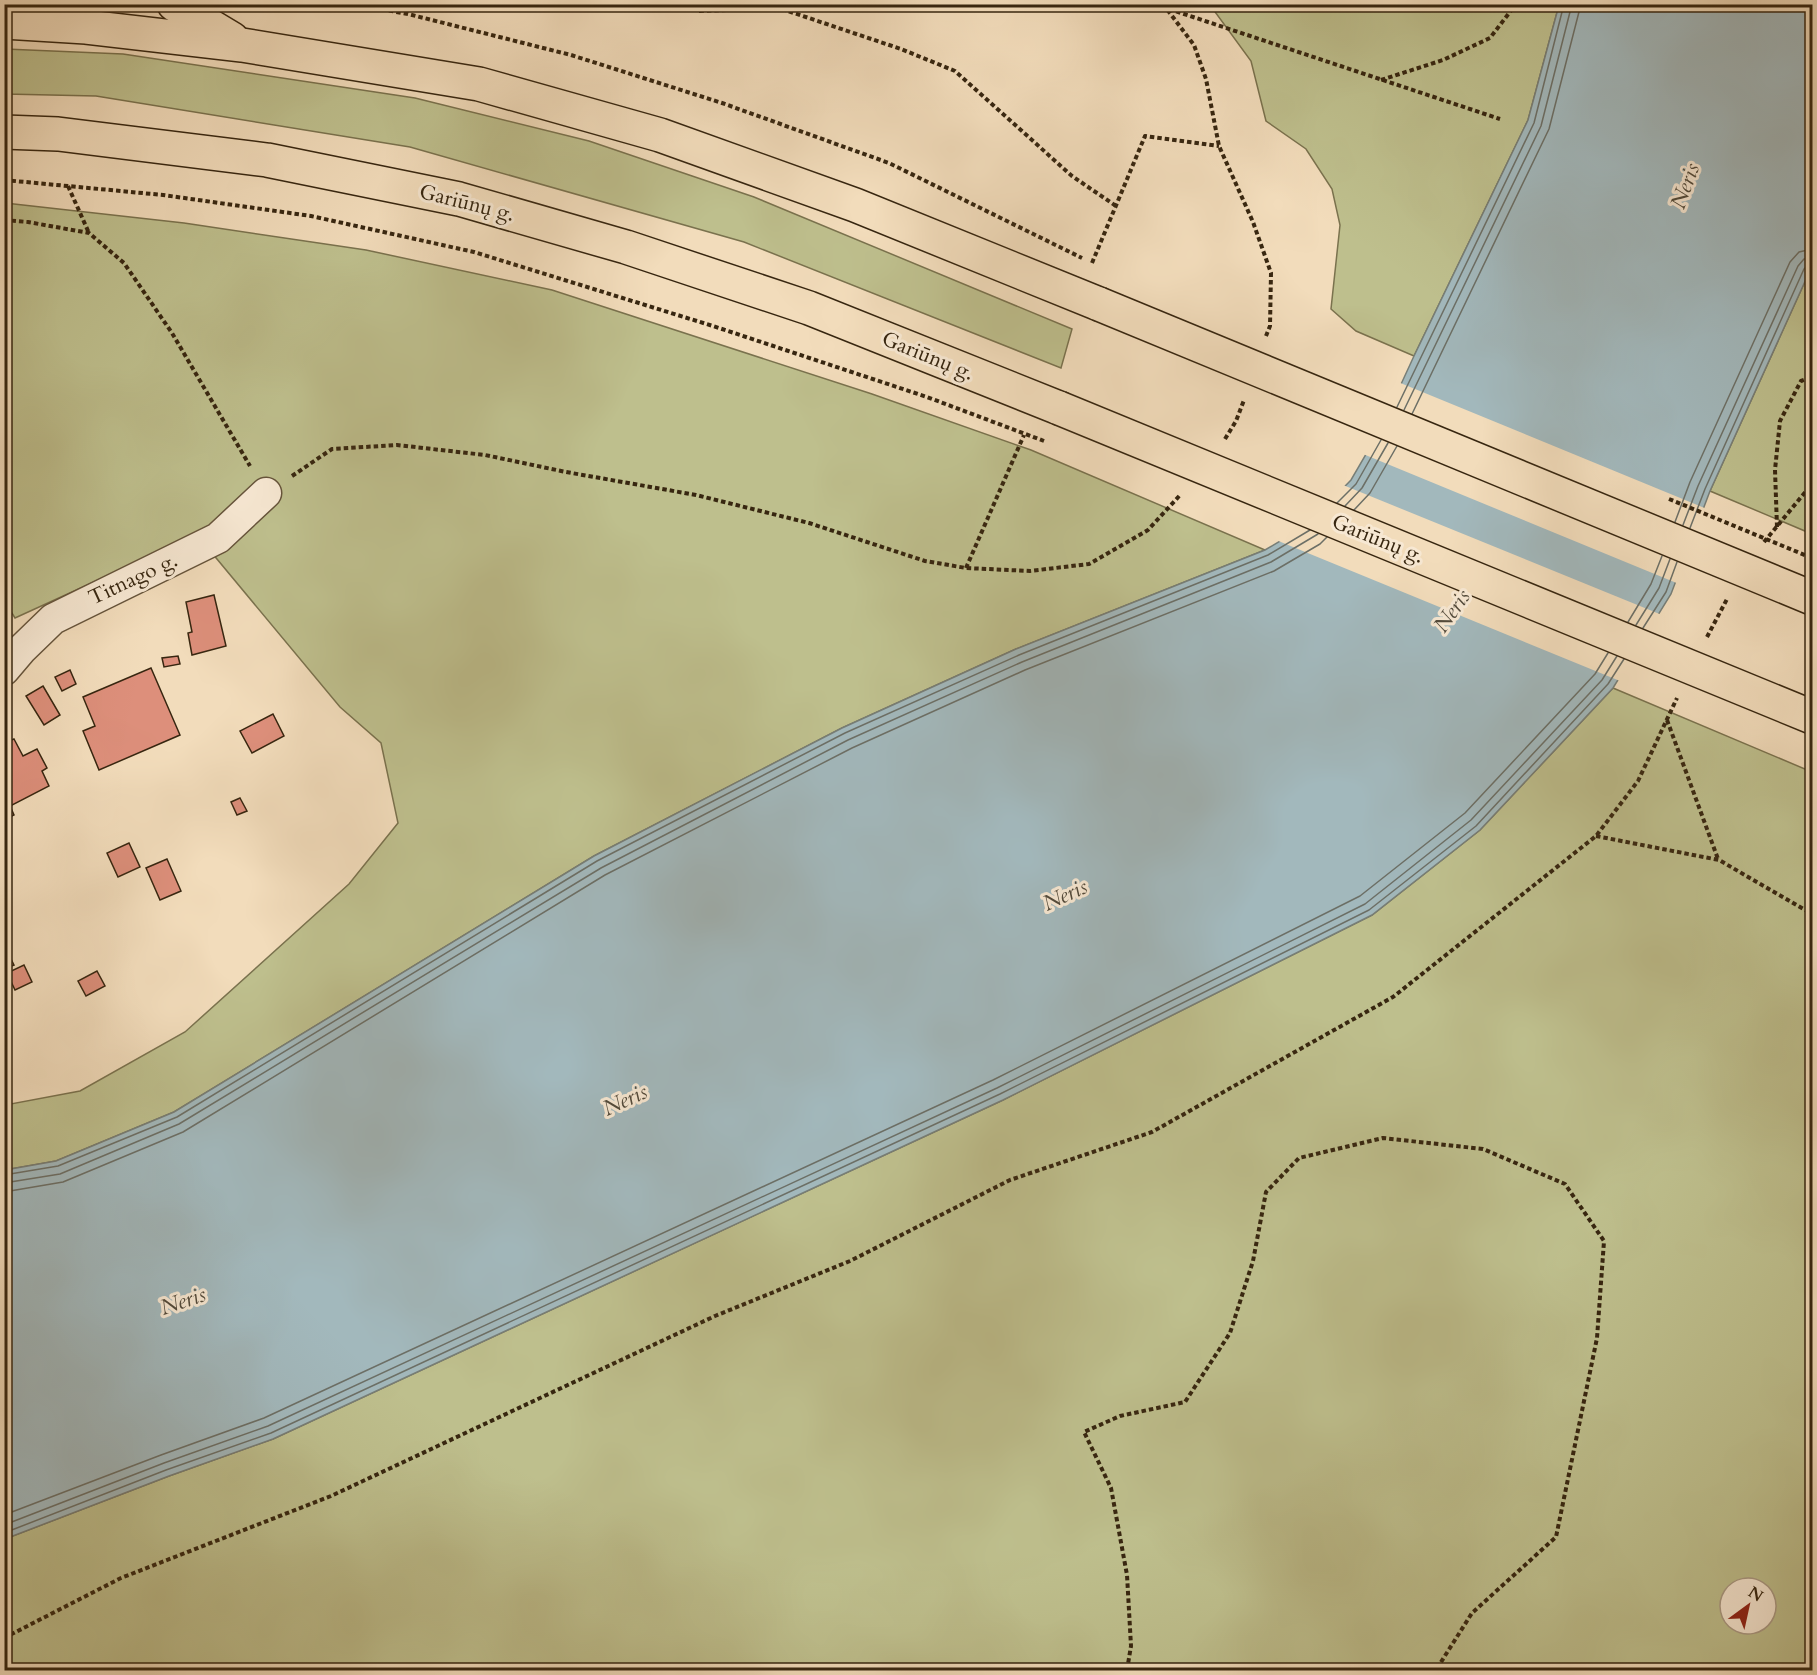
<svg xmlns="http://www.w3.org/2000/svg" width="1817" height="1675" font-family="Cardo,serif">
  <rect width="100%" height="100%" fill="#f2dcbb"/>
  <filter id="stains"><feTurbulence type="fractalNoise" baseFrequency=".00333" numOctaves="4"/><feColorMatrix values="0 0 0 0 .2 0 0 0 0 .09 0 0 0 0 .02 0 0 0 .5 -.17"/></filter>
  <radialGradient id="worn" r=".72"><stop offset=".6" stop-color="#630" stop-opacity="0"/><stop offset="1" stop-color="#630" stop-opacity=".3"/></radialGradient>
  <g fill="#bebf8d" stroke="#7a724e" stroke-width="1.5" fill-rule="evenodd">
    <path d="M 1210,5 L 1559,5 L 1528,120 L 1414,356 L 1356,331 L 1331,309 L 1340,225 L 1332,189 L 1306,149 L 1266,121 L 1251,61 Z"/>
    <path d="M 5,49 L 123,54 L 415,98 L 589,141 L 754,197 L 1072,329 L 1061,368 L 744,242 L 410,147 L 96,96 L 5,94 Z"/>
    <path d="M 5,203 L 184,223 L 366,250 L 552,290 L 872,394 L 1031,450 L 1265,550 L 1016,649 L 842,728 L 594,856 L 174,1112 L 56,1161 L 5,1170 L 5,1105 L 80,1091 L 185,1032 L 349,884 L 398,823 L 381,743 L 340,707 L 197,535 L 15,618 L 5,602 Z"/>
    <path d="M 1812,266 L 1812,534 L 1710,491 Z"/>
    <path d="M 1613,688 L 1812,772 L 1812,1670 L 5,1670 L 5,1539 L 169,1476 L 273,1439 L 1003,1100 L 1372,915 L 1480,830 ZM 1730,1588 L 1766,1588 L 1766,1624 L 1730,1624 Z"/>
  </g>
  <path fill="#a2b8bc" stroke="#777e77" stroke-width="1.5" d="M 1559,5 L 1812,5 L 1812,266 L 1710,491 L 1671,594 L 1613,688 L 1480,830 L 1372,915 L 1003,1100 L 273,1439 L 169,1476 L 5,1539 L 5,1170 L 56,1161 L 174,1112 L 594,856 L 842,728 L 1016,649 L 1265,550 L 1307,525 L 1351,480 L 1379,432 L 1414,356 L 1528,120 Z"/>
  <g fill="#f2dcbb">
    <path d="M 1398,382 L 1707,509 L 1679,584 L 1363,454 L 1376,431 Z"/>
    <path d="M 1343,485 L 1662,615 L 1620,681 L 1276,540 L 1306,523 Z"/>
  </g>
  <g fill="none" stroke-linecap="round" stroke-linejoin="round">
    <g stroke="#6c6f66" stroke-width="1.5">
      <path d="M 1397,407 L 1534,123 L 1564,4"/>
      <path d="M 1404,410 L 1541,126 L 1572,4"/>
      <path d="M 1412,414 L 1549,129 L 1581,4"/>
      <path d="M 1337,503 L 1356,484 L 1381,440"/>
      <path d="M 1345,506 L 1362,488 L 1388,443"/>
      <path d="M 1354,510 L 1370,493 L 1397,446"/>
      <path d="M 1675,522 L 1690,482 L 1790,262 L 1799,252 L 1812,249"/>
      <path d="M 1683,525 L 1698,486 L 1798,266 L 1804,259 L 1812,258"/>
      <path d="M 1690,528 L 1705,489 L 1804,269 L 1807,266 L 1812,265"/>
      <path d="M 1628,622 L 1651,584 L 1662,556"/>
      <path d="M 1636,625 L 1659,588 L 1670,559"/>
      <path d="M 1643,628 L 1666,592 L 1677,562"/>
      <path d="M 4,1175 L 58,1166 L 177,1117 L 597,861 L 845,733 L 1019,655 L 1268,555 L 1310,530"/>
      <path d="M 4,1183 L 60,1174 L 179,1124 L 601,868 L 848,740 L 1022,662 L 1271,562 L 1318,534"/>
      <path d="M 4,1192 L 63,1182 L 183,1132 L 605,875 L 852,748 L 1025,670 L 1274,571 L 1320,544 L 1327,537"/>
      <path d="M 4,1515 L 161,1455 L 264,1418 L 993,1080 L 1360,896 L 1465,813 L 1595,674 L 1608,653"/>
      <path d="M 4,1525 L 164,1463 L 268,1426 L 997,1088 L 1365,904 L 1471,820 L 1602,680 L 1617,656"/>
      <path d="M 4,1533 L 166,1470 L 271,1433 L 1000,1094 L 1369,910 L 1476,826 L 1608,684 L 1624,659"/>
    </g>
  </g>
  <g fill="#dd8f7b" stroke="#372610" stroke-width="1.5">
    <path d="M 214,595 L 226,646 L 192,655 L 188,633 L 192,632 L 186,602 Z"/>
    <path d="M 178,656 L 180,664 L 164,667 L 162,658 Z"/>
    <path d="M 151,668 L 180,735 L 99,770 L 83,731 L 95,726 L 83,697 Z"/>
    <path d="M 70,670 L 76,684 L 62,691 L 55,677 Z"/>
    <path d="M 43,686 L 60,715 L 44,725 L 26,696 Z"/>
    <path d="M 273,714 L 284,736 L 252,753 L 240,731 Z"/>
    <path d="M 14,739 L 23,756 L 37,749 L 47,768 L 42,771 L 49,786 L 10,806 L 14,815 L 4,820 L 4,743 Z"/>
    <path d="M 240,798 L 247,811 L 237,815 L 231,802 Z"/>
    <path d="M 129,843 L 140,867 L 118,877 L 107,853 Z"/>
    <path d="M 167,859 L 181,891 L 160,900 L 146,868 Z"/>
    <path d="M 4,945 L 14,965 L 4,969 Z"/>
    <path d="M 24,965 L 32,982 L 15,990 L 7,973 Z"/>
    <path d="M 97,971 L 105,986 L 86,996 L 78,981 Z"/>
  </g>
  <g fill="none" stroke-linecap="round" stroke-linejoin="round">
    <g stroke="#66543b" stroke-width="33">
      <path id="minor" d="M 4,670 L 21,650 L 53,619 L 218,538 L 266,493"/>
    </g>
    <g stroke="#372610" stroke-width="36">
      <g id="trunk">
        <path d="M 174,4 L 232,39"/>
        <path d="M 4,22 L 86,27 L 242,45 L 479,84 L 660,135 L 855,205 L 1099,304"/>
        <path d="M 4,132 L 58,134 L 267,160 L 459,199 L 626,247 L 809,308 L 1059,408"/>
      </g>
    </g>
    <g stroke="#372610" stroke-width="4" stroke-dasharray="4.5 3" stroke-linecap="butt">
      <path d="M 352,4 L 408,14 L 571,55 L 722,103 L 889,163 L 1082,258"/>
      <path d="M 678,4 L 700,11 L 779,8 L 901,49 L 955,71 L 1072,176 L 1116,206"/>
      <path d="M 1163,4 L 1194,45 L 1206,79 L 1219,146 L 1253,222 L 1271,273 L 1270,326 L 1266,336"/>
      <path d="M 1169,9 L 1500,119"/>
      <path d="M 1381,80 L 1443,60 L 1490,38 L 1516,4"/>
      <path d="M 4,180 L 163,195 L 311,216 L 474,252 L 713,326 L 927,397 L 1044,441"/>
      <path d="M 68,186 L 89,233"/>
      <path d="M 4,220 L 28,222 L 89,233 L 124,263 L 172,333 L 250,466"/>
      <path d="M 1092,263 L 1145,136 L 1219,146"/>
      <path d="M 1225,439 L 1236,421 L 1244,400"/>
      <path d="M 292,476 L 332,449 L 397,445 L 485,455 L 566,472 L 696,495 L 809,523 L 925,561 L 966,568 L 1030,571 L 1089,564 L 1148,530 L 1181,494"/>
      <path d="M 1777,527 L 1775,470 L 1780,421 L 1801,381 L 1812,377"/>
      <path d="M 1764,542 L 1812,484"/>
      <path d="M 966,568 L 1024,435"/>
      <path d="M 1707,637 L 1727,599"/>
      <path d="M 1667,720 L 1718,859"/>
      <path d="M 1596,836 L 1719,860 L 1812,914"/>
      <path d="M 4,1638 L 121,1578 L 331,1496 L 715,1316 L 850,1261 L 1010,1180 L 1152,1132 L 1393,997 L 1596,836 L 1638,781 L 1677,698"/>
      <path d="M 1127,1670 L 1131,1646 L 1127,1575 L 1111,1488 L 1084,1432 L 1120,1416 L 1185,1402 L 1230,1333 L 1253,1261 L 1266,1192 L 1299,1158 L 1383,1138 L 1483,1149 L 1565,1184 L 1604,1241 L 1597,1338 L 1556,1537 L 1472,1613 L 1436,1670"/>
    </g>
    <use href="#minor" stroke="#f7e8d3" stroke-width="30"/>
    <use href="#trunk" stroke="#f2dcbb" stroke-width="33"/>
    <g stroke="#372610" stroke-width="36" stroke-linecap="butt">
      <g id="trunk-bridge">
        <path d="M 1099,304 L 1812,598"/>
        <path d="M 1059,408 L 1812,717"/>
      </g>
    </g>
    <path stroke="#372610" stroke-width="4" stroke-dasharray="4.5 3" stroke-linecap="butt" d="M 1669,499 L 1812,558"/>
    <use href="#trunk-bridge" stroke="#f2dcbb" stroke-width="33"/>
  </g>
  <g text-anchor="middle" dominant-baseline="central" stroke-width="6" stroke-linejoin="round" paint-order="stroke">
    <g font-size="21" fill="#372610" stroke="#f7e8d3">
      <text transform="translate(467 203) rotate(14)">Gariūnų g.</text>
      <text transform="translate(928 356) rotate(22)">Gariūnų g.</text>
      <text transform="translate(1378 539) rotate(22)">Gariūnų g.</text>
      <text transform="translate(133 579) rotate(-25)">Titnago g.</text>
    </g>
    <g font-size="22" font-style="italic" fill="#524a3b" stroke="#f7e8d3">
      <text transform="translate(1685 186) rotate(-70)">Neris</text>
      <text transform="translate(1452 611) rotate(-55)">Neris</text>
      <text transform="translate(1065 895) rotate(-25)">Neris</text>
      <text transform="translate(625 1100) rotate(-25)">Neris</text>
      <text transform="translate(183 1301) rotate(-19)">Neris</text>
    </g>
  </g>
  <rect width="1817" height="1675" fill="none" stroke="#f2dcbb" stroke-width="24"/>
  <rect x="6" y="6" width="1805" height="1663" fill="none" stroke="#372610" stroke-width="3"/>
  <rect x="12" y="12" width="1793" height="1651" fill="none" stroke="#372610" stroke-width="1.5"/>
  <g transform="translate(1748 1606) rotate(33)"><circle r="28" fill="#f7e8d3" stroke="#aa9a85" stroke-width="1.5"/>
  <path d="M0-4.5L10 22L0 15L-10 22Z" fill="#8f2418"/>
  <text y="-9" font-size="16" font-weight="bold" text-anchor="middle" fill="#372610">N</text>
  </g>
  <rect width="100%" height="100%" filter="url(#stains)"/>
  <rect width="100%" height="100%" fill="url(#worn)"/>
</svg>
